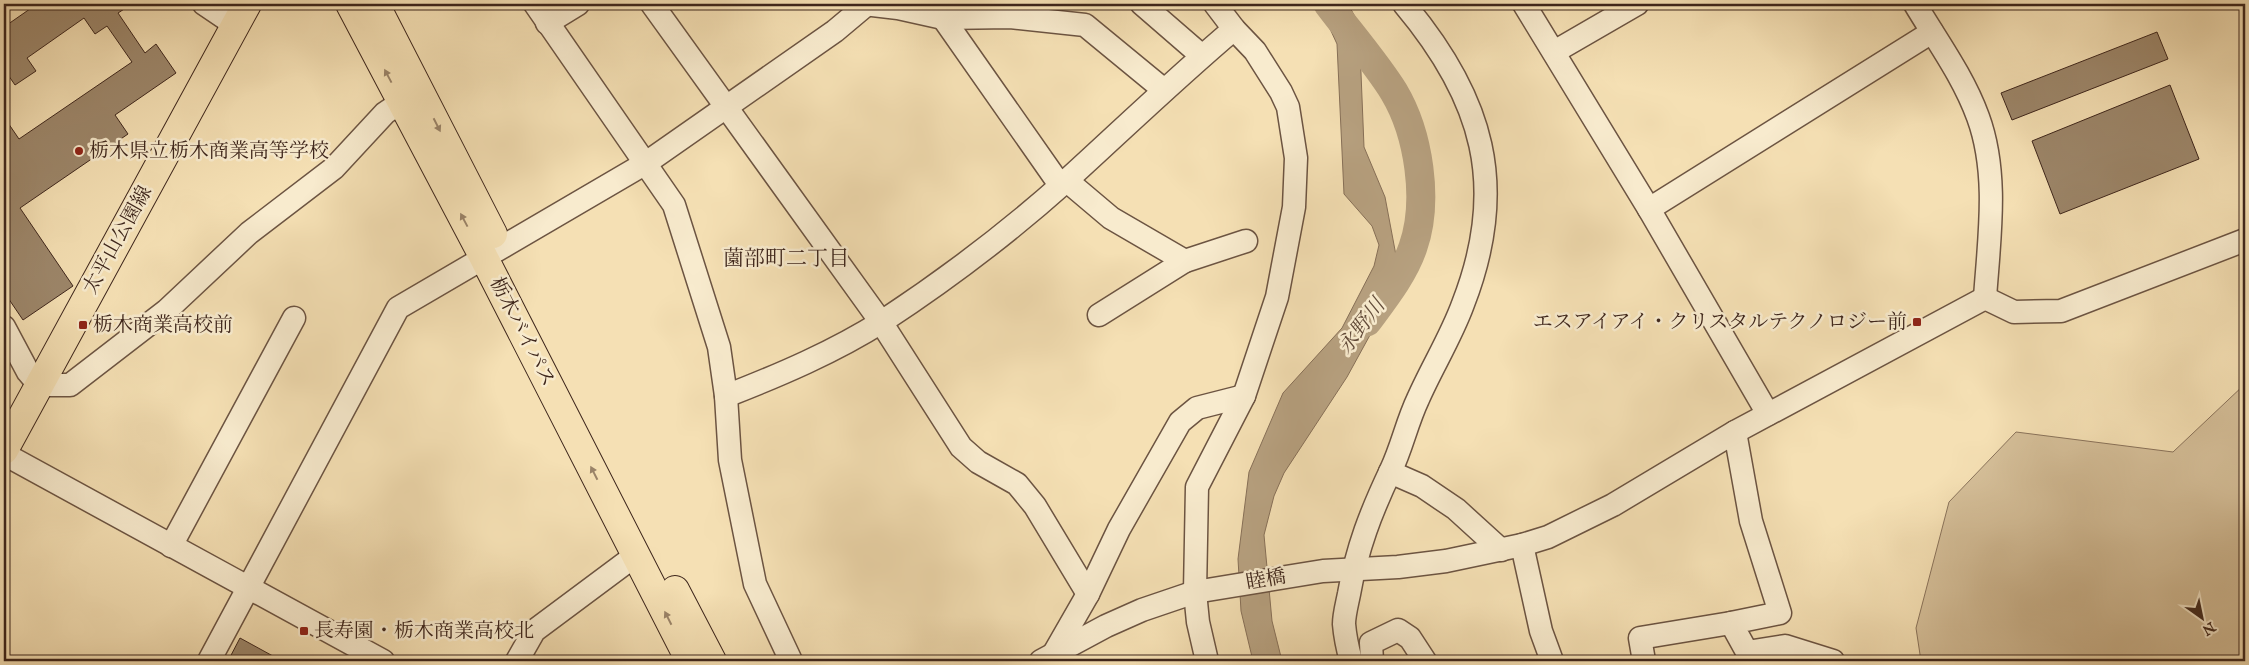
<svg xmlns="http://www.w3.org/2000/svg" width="2249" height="665" font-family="'IM FELL English','Noto Serif JP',serif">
  <rect width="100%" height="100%" fill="#f5e0b4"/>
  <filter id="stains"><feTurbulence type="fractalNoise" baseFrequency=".004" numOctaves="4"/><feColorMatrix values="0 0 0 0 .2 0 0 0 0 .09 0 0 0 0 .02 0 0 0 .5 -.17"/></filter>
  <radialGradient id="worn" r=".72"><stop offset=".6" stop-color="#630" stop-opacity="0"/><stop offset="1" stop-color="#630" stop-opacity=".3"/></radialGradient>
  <path fill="#d6c09a" stroke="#8a735b" d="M 2245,384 L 2245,655 L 2238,661 L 1921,661 L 1916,628 L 1949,502 L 2016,432 L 2173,452 Z"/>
  <path fill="#b7a180" stroke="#877058" d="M 1315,4 L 1348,4 L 1359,24 L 1364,147 L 1385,197 L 1398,266 L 1381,315 L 1347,377 L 1284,473 L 1274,496 L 1264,535 L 1272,621 L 1282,661 L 1253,661 L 1241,611 L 1238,559 L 1249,472 L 1283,393 L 1342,328 L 1374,266 L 1379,245 L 1372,226 L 1344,194 L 1337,44 L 1325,18 Z"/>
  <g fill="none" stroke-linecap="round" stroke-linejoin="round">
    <path stroke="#b7a180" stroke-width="29" d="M 1328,4 C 1349,32 1376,63 1394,92 C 1419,134 1429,201 1413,247 C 1404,274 1384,299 1367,322"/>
  </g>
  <g fill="#9d876b" stroke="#3e261c">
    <path d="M 37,4 L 132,4 L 118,13 L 145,53 L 156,44 L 176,73 L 115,115 L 128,134 L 20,208 L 73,286 L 23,320 L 4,292 L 4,117 L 19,139 L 132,62 L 107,26 L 95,34 L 84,18 L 27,58 L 36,71 L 15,85 L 4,69 L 4,27 Z"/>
    <path d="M 2157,32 L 2168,59 L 2012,120 L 2001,93 Z"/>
    <path d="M 2170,85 L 2199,159 L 2060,214 L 2032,141 Z"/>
    <path d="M 240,638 L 282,661 L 228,661 Z"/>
  </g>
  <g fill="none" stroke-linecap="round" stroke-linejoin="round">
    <g stroke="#6c5442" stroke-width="25">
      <g id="minor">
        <path d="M 204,4 L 235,25"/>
        <path d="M 535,4 L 674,205 L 719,347 L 726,396 L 730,460 L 755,584 L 791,661"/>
        <path d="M 652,4 L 881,322 L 961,447 L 978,462 L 1017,484 L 1035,506 L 1088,594"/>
        <path d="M 864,4 L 898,8 L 943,18 L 1010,17 L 1085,25 L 1164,90"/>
        <path d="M 1142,4 L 1202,56"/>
        <path d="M 1524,4 L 1649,209 L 1768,414"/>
        <path d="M 1915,4 C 1937,41 1963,76 1978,117 C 1999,174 1989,239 1985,298"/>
        <path d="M 943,18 L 1060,185"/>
        <path d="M 547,23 L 578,4"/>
        <path d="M 1554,52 L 1637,4"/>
        <path d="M 1066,180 L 1111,218 L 1185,261 L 1246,241"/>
        <path d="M 1649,209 L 1932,32"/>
        <path d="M 1985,298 L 2014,312 L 2061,311 L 2245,240"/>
        <path d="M 1099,315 L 1185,261"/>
        <path d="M 4,327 L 28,372 L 39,385 L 70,385 L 166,311 L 249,233 L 334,168 L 385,113 L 416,92"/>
        <path d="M 726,396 C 780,375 834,352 883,321 C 947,279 1009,232 1066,181 C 1122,130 1176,78 1234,29"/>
        <path d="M 1735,432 L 1751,521 L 1780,613 L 1731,623 L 1747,652 L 1785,646 L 1833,661"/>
        <path d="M 4,454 L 383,661"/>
        <path d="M 1390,472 L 1422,486 L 1456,509 L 1501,550"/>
        <path d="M 1522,545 L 1541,631 L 1552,661"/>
        <path d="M 171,546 L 294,318"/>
        <path d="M 1053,655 L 1088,594 L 1119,529 L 1180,422 L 1197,408 L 1244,396"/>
        <path d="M 209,661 L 398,308 L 646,163 L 835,31 L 866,5"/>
        <path d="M 517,661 L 534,631 L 636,555"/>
        <path d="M 1041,661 L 1106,626 L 1142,610 L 1195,592 L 1323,571 L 1398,567 L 1446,561 L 1522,545 L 1548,537 L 1613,505 L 1735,432 L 1985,298"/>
        <path d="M 1207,661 L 1198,622 L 1195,592 L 1197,487 L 1244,396 L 1277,297 L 1294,207 L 1296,158 L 1288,107 L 1281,92 L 1255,51 L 1234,29 L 1215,4"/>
        <path d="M 1351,661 C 1348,650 1345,636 1344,624 C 1344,615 1347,604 1349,594 C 1357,548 1371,512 1391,470 C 1402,447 1407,422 1418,399 C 1432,367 1451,337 1463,304 C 1509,186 1483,98 1404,4"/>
        <path d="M 1372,661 L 1371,643 L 1398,630 L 1410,638 L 1425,661"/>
        <path d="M 1644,661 L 1640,638 L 1731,623"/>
      </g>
    </g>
    <g stroke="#3e261c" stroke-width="30">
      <g id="major">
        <path d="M 350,4 L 483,256 L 690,661"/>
        <path d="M 375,4 L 493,234"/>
        <path d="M 4,450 L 247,4"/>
        <path d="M 675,590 L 712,661"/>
      </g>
    </g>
    <use href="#minor" stroke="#f8ebce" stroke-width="22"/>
    <use href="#major" stroke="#f5e0b4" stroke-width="28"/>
  </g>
  <defs><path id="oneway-solid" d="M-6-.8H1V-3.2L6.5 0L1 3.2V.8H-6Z" transform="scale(1.25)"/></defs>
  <g fill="#9a8368">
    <use href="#oneway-solid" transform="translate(388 76) rotate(-118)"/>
    <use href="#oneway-solid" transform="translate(437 125) rotate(63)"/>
    <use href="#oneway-solid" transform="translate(464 220) rotate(-118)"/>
    <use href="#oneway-solid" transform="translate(594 473) rotate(-117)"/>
    <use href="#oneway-solid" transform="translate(668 618) rotate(-117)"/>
  </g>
  <g fill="#8f2418" stroke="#f8ebce" stroke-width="2">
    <circle cx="79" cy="151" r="5"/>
    <rect x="1912" y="317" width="10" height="10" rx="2.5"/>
    <rect x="78" y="320" width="10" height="10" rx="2.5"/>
    <rect x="299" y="626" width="10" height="10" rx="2.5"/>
  </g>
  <g text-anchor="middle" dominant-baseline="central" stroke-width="5" stroke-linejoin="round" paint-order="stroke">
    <g font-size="20" fill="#3e261c" stroke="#f8ebce" text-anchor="start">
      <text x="89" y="151">栃木県立栃木商業高等学校</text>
      <text x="1907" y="322" text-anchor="end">エスアイアイ・クリスタルテクノロジー前</text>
      <text x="93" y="325">栃木商業高校前</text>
      <text x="314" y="631">長寿園・栃木商業高校北</text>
    </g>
    <g font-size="20" fill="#3e261c" stroke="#f8ebce">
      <text transform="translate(118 240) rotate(-61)">太平山公園線</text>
      <text transform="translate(522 332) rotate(63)">栃木バイパス</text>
      <text transform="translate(1266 580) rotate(-10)">睦橋</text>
    </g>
    <g font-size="21" fill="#3e261c" stroke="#f8ebce">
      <text x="786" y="259">薗部町二丁目</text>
    </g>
    <g font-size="21" font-style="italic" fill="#624b3a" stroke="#f8ebce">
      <text transform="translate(1362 327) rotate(-53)">永野川</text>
    </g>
  </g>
  <rect width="2249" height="665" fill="none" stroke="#f5e0b4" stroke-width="20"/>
  <rect x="5" y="5" width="2239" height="655" fill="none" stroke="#3e261c" stroke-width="2.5"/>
  <rect x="10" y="10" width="2229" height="645" fill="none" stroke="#3e261c"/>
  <g transform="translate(2202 618) rotate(147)" stroke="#f8ebce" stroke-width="4" paint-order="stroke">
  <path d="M0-4L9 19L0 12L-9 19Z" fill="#3e261c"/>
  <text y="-8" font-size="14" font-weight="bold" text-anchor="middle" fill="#3e261c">N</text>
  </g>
  <rect width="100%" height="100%" filter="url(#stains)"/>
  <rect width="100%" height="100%" fill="url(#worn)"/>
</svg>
